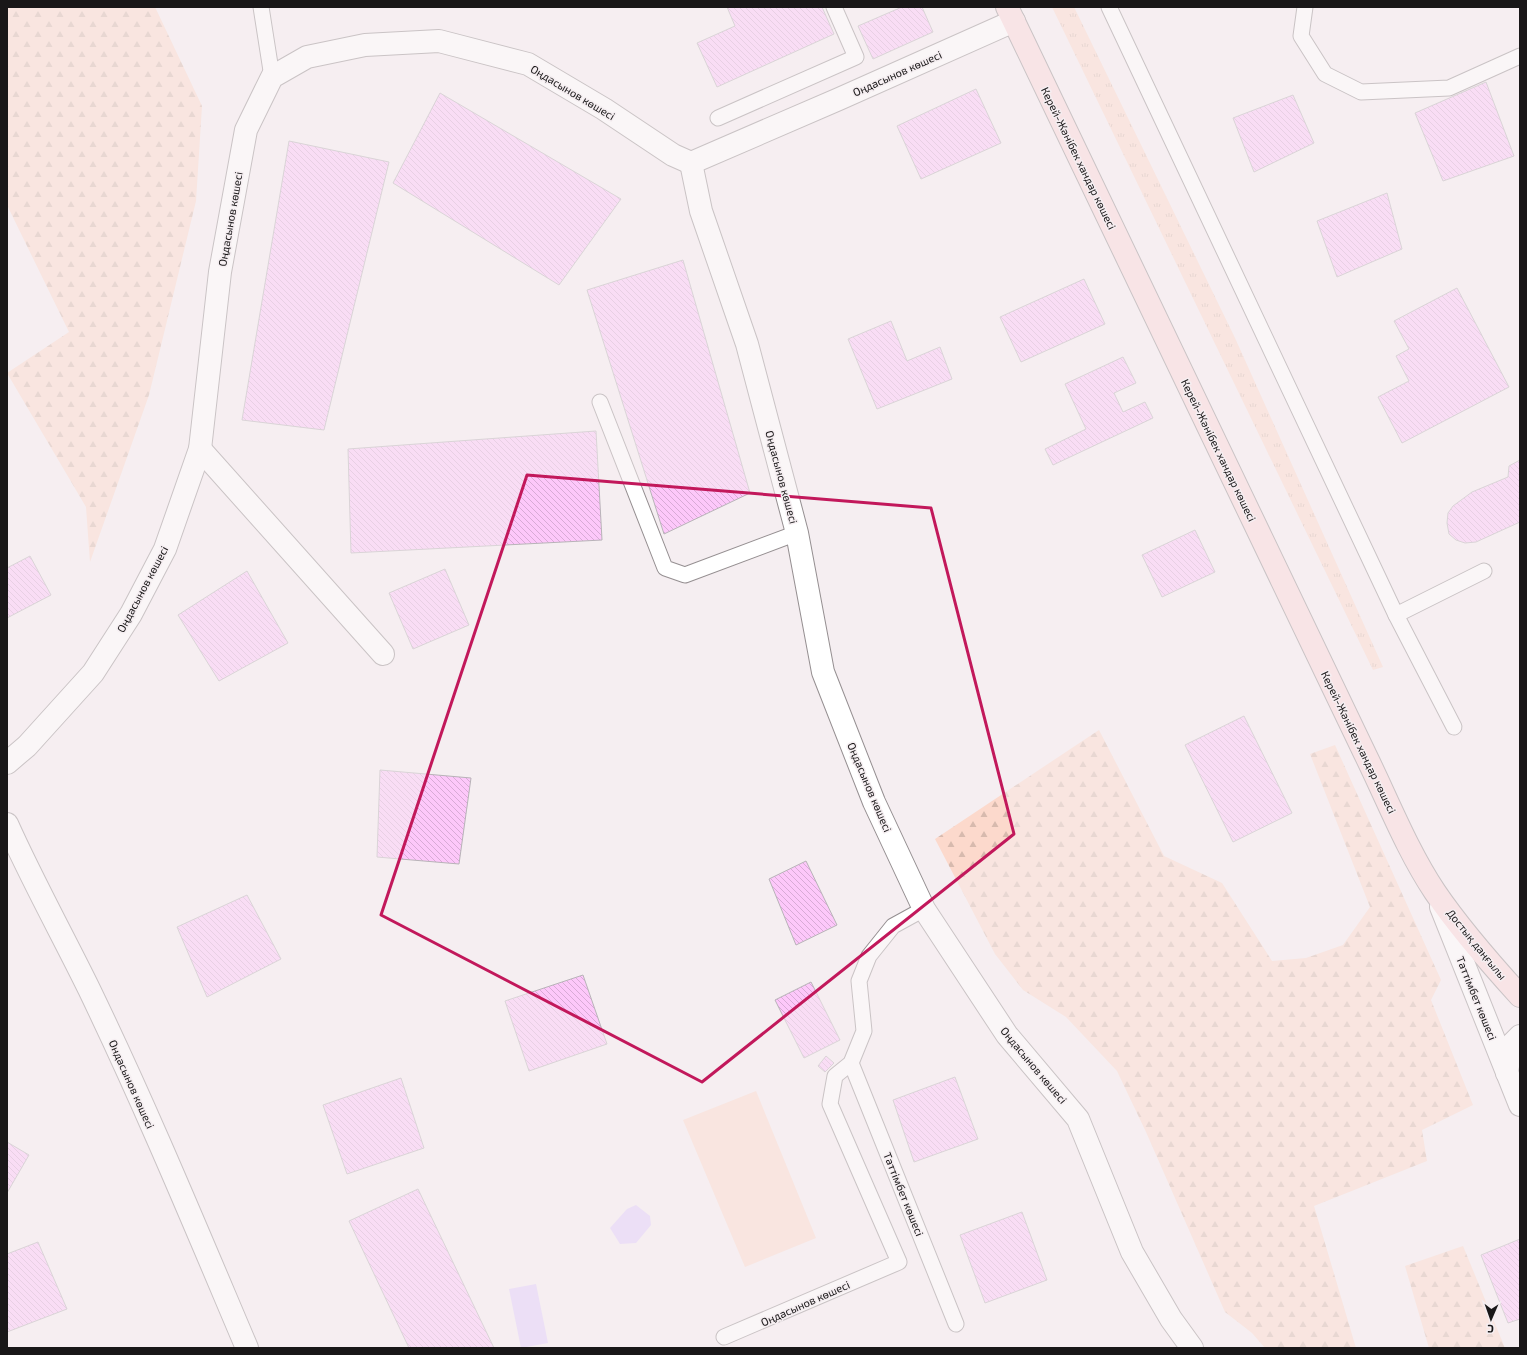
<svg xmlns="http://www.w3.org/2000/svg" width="1527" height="1355" font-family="'Exo 2',sans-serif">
  <defs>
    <pattern id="grass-tufts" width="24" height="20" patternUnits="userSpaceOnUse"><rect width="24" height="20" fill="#fcd9cc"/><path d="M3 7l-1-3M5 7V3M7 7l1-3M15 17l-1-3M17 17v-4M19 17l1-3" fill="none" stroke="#d7baae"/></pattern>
    <pattern id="forest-firs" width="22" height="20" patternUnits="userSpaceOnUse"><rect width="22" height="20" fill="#fcd9cc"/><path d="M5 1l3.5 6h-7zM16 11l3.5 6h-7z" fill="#d7baae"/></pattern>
    <pattern id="building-back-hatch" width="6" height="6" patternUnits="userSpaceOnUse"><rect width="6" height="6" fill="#fdc8fa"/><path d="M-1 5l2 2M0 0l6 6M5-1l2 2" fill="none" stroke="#d8abd6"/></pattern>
  </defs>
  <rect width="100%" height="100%" fill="#f5eef1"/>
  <path fill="url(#grass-tufts)" d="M 1052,7 L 1074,7 L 1235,338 L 1383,667 L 1373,670 Z"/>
  <g fill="url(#forest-firs)">
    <path d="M 7,7 L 155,7 L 202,106 L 196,201 L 149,395 L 90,562 L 86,507 L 7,373 L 69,332 L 7,205 Z"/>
    <path d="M 1099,730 L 1164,856 L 1222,883 L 1272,961 L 1306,958 L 1343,945 L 1370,907 L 1310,754 L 1335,745 L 1441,980 L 1431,1000 L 1473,1105 L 1422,1130 L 1427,1161 L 1314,1206 L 1356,1348 L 1265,1348 L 1252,1333 L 1225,1312 L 1146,1132 L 1117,1071 L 1066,1017 L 1023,990 L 995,954 L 935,839 Z"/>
    <path d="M 1463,1246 L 1505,1348 L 1429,1348 L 1405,1266 Z"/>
  </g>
  <path fill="#fcd9cc" d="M 756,1091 L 816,1238 L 745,1267 L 683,1120 Z"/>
  <g fill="#e0ccfd">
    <path d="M 636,1205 L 650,1216 L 651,1225 L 636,1243 L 620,1244 L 610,1228 L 627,1209 Z"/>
    <path d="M 536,1284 L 548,1343 L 521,1348 L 509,1289 Z"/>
  </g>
  <g fill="url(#building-back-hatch)" stroke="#b8b3b8">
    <path d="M 727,7 L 822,7 L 834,34 L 717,87 L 697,43 L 735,26 Z"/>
    <path d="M 902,7 L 922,7 L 933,32 L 873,59 L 858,26 Z"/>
    <path d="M 1486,82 L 1514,156 L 1443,181 L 1415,113 Z"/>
    <path d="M 976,89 L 1001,143 L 921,179 L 897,126 Z"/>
    <path d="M 440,93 L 621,199 L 559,285 L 393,183 Z"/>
    <path d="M 1293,95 L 1314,143 L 1254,172 L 1233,118 Z"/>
    <path d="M 289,141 L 389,162 L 324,430 L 242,420 Z"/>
    <path d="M 1387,193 L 1402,249 L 1337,277 L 1317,221 Z"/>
    <path d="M 683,260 L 750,493 L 664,534 L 587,290 Z"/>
    <path d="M 1084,279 L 1105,324 L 1021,362 L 1000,317 Z"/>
    <path d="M 1457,288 L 1509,387 L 1402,443 L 1378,397 L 1409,381 L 1396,356 L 1409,349 L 1394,321 Z"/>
    <path d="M 891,321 L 907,361 L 940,347 L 952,379 L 877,409 L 848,339 Z"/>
    <path d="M 1123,357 L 1136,383 L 1114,393 L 1123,412 L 1145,402 L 1153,418 L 1053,465 L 1045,449 L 1086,429 L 1065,384 Z"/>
    <path d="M 596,431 L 602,540 L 351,553 L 348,449 Z"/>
    <path d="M 1520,460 L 1520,522 L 1476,542 L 1465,543 L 1456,540 L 1449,534 L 1447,523 L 1448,513 L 1453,506 L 1472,492 L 1508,477 L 1509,466 Z"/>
    <path d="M 1195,530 L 1215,572 L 1162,597 L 1142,555 Z"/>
    <path d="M 30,556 L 51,595 L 7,618 L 7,568 Z"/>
    <path d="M 445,569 L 469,625 L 413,649 L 389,593 Z"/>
    <path d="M 247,571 L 288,643 L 219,681 L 178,615 Z"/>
    <path d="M 1244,716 L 1292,813 L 1233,842 L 1185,745 Z"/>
    <path d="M 380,770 L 471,778 L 459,864 L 377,857 Z"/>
    <path d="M 806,861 L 837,925 L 796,945 L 769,879 Z"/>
    <path d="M 247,895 L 281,959 L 207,997 L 177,927 Z"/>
    <path d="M 583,975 L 607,1044 L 529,1071 L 505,1001 Z"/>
    <path d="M 811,982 L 840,1040 L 804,1058 L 775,1000 Z"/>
    <path d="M 826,1056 L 834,1063 L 825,1072 L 818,1066 Z"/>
    <path d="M 955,1077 L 978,1139 L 914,1162 L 893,1100 Z"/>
    <path d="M 401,1078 L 424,1148 L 347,1174 L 323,1105 Z"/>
    <path d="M 7,1142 L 29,1155 L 7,1193 Z"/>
    <path d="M 418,1189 L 494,1348 L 409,1348 L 349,1221 Z"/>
    <path d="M 1022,1212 L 1047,1280 L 985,1303 L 960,1235 Z"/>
    <path d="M 1520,1239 L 1520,1319 L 1508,1323 L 1481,1255 Z"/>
    <path d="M 38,1242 L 67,1309 L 7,1332 L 7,1254 Z"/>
  </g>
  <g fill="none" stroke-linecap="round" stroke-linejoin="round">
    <g stroke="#958f91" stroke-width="17">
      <g id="service">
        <path d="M 261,7 L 272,77"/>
        <path d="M 1109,7 L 1396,615 L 1484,571"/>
        <path d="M 1305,7 L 1301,36 L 1325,74 L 1361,92 L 1449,88 L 1520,56"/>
        <path d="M 718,118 L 856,57 L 834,7"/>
        <path d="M 600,402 L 665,568 L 685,575 L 797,533"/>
        <path d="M 1396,615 L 1454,727"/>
        <path d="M 851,1063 L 956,1324"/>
        <path d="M 724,1337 L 899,1262 L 830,1104 L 835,1076 L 851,1063 L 864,1031 L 859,981 L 869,956 L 893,926 L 924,909"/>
      </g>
    </g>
    <g stroke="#958f91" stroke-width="24">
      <g id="minor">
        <path d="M 691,163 L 701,211 L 747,344 L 797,533 L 823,672 L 874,802 L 924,909 L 1007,1035 L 1078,1119 L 1132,1252 L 1171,1319 L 1192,1348"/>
        <path d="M 200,449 L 383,654"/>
        <path d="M 7,824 C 32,880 62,934 89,989 C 146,1107 196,1228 247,1348"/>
      </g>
    </g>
    <g stroke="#958f91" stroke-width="24">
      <g id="tertiary">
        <path d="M 7,763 L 27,746 L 93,673 L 131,614 L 165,549 L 200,449 L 220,272 L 246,130 L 272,77 L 307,57 L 365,45 L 439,41 L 528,64 L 604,109 L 673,155 L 691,163 L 839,99 L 1014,21"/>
        <path d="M 1441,907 L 1520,1105"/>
        <path d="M 1507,1073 L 1511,1045 L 1520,1036"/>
      </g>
    </g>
    <g stroke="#958f91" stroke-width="24">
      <path id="secondary" d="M 1007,7 L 1366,756 C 1388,801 1407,850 1435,892 C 1460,929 1490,963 1520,996"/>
    </g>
    <use href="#service" stroke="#fff" stroke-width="15"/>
    <use href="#minor" stroke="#fff" stroke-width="22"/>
    <use href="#tertiary" stroke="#fff" stroke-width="22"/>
    <use href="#secondary" stroke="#fbd7da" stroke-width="22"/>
  </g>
  <path d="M0 0H1527V1355H0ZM 527,475 L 931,508 L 1014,834 L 702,1082 L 381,915 Z" fill="#f5eef1" fill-opacity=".55" fill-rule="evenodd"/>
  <path fill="none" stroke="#c2185b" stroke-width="3" stroke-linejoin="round" d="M 527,475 L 931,508 L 1014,834 L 702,1082 L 381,915 Z"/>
  <g text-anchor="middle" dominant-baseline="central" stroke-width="3" stroke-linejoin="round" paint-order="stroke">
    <g font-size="11" fill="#191718" stroke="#f5eef1">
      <text transform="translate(897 73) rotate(-24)">Оңдасынов көшесі</text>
      <text transform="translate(573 92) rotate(31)">Оңдасынов көшесі</text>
      <text transform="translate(1079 158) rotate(64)">Керей-Жәнібек хандар көшесі</text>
      <text transform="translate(230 219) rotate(-80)">Оңдасынов көшесі</text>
      <text transform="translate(1219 450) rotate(64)">Керей-Жәнібек хандар көшесі</text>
      <text transform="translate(782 477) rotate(75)">Оңдасынов көшесі</text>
      <text transform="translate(142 589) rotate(-62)">Оңдасынов көшесі</text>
      <text transform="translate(1359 742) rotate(64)">Керей-Жәнібек хандар көшесі</text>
      <text transform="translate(870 787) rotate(67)">Оңдасынов көшесі</text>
      <text transform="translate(1477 944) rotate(51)">Достық даңғылы</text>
      <text transform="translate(1477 998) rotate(68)">Таттімбет көшесі</text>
      <text transform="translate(1034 1065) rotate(50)">Оңдасынов көшесі</text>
      <text transform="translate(132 1084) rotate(66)">Ондасынов көшесі</text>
      <text transform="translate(904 1194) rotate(68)">Таттімбет көшесі</text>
      <text transform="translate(805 1303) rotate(-24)">Оңдасынов көшесі</text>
    </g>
  </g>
  <rect width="1527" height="1355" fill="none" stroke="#191718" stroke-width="16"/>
  <g transform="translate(1491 1319) rotate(182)" stroke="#f5eef1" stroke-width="3" paint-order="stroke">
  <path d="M0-3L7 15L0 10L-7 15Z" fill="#191718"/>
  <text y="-6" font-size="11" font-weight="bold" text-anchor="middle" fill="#191718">С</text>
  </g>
</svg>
